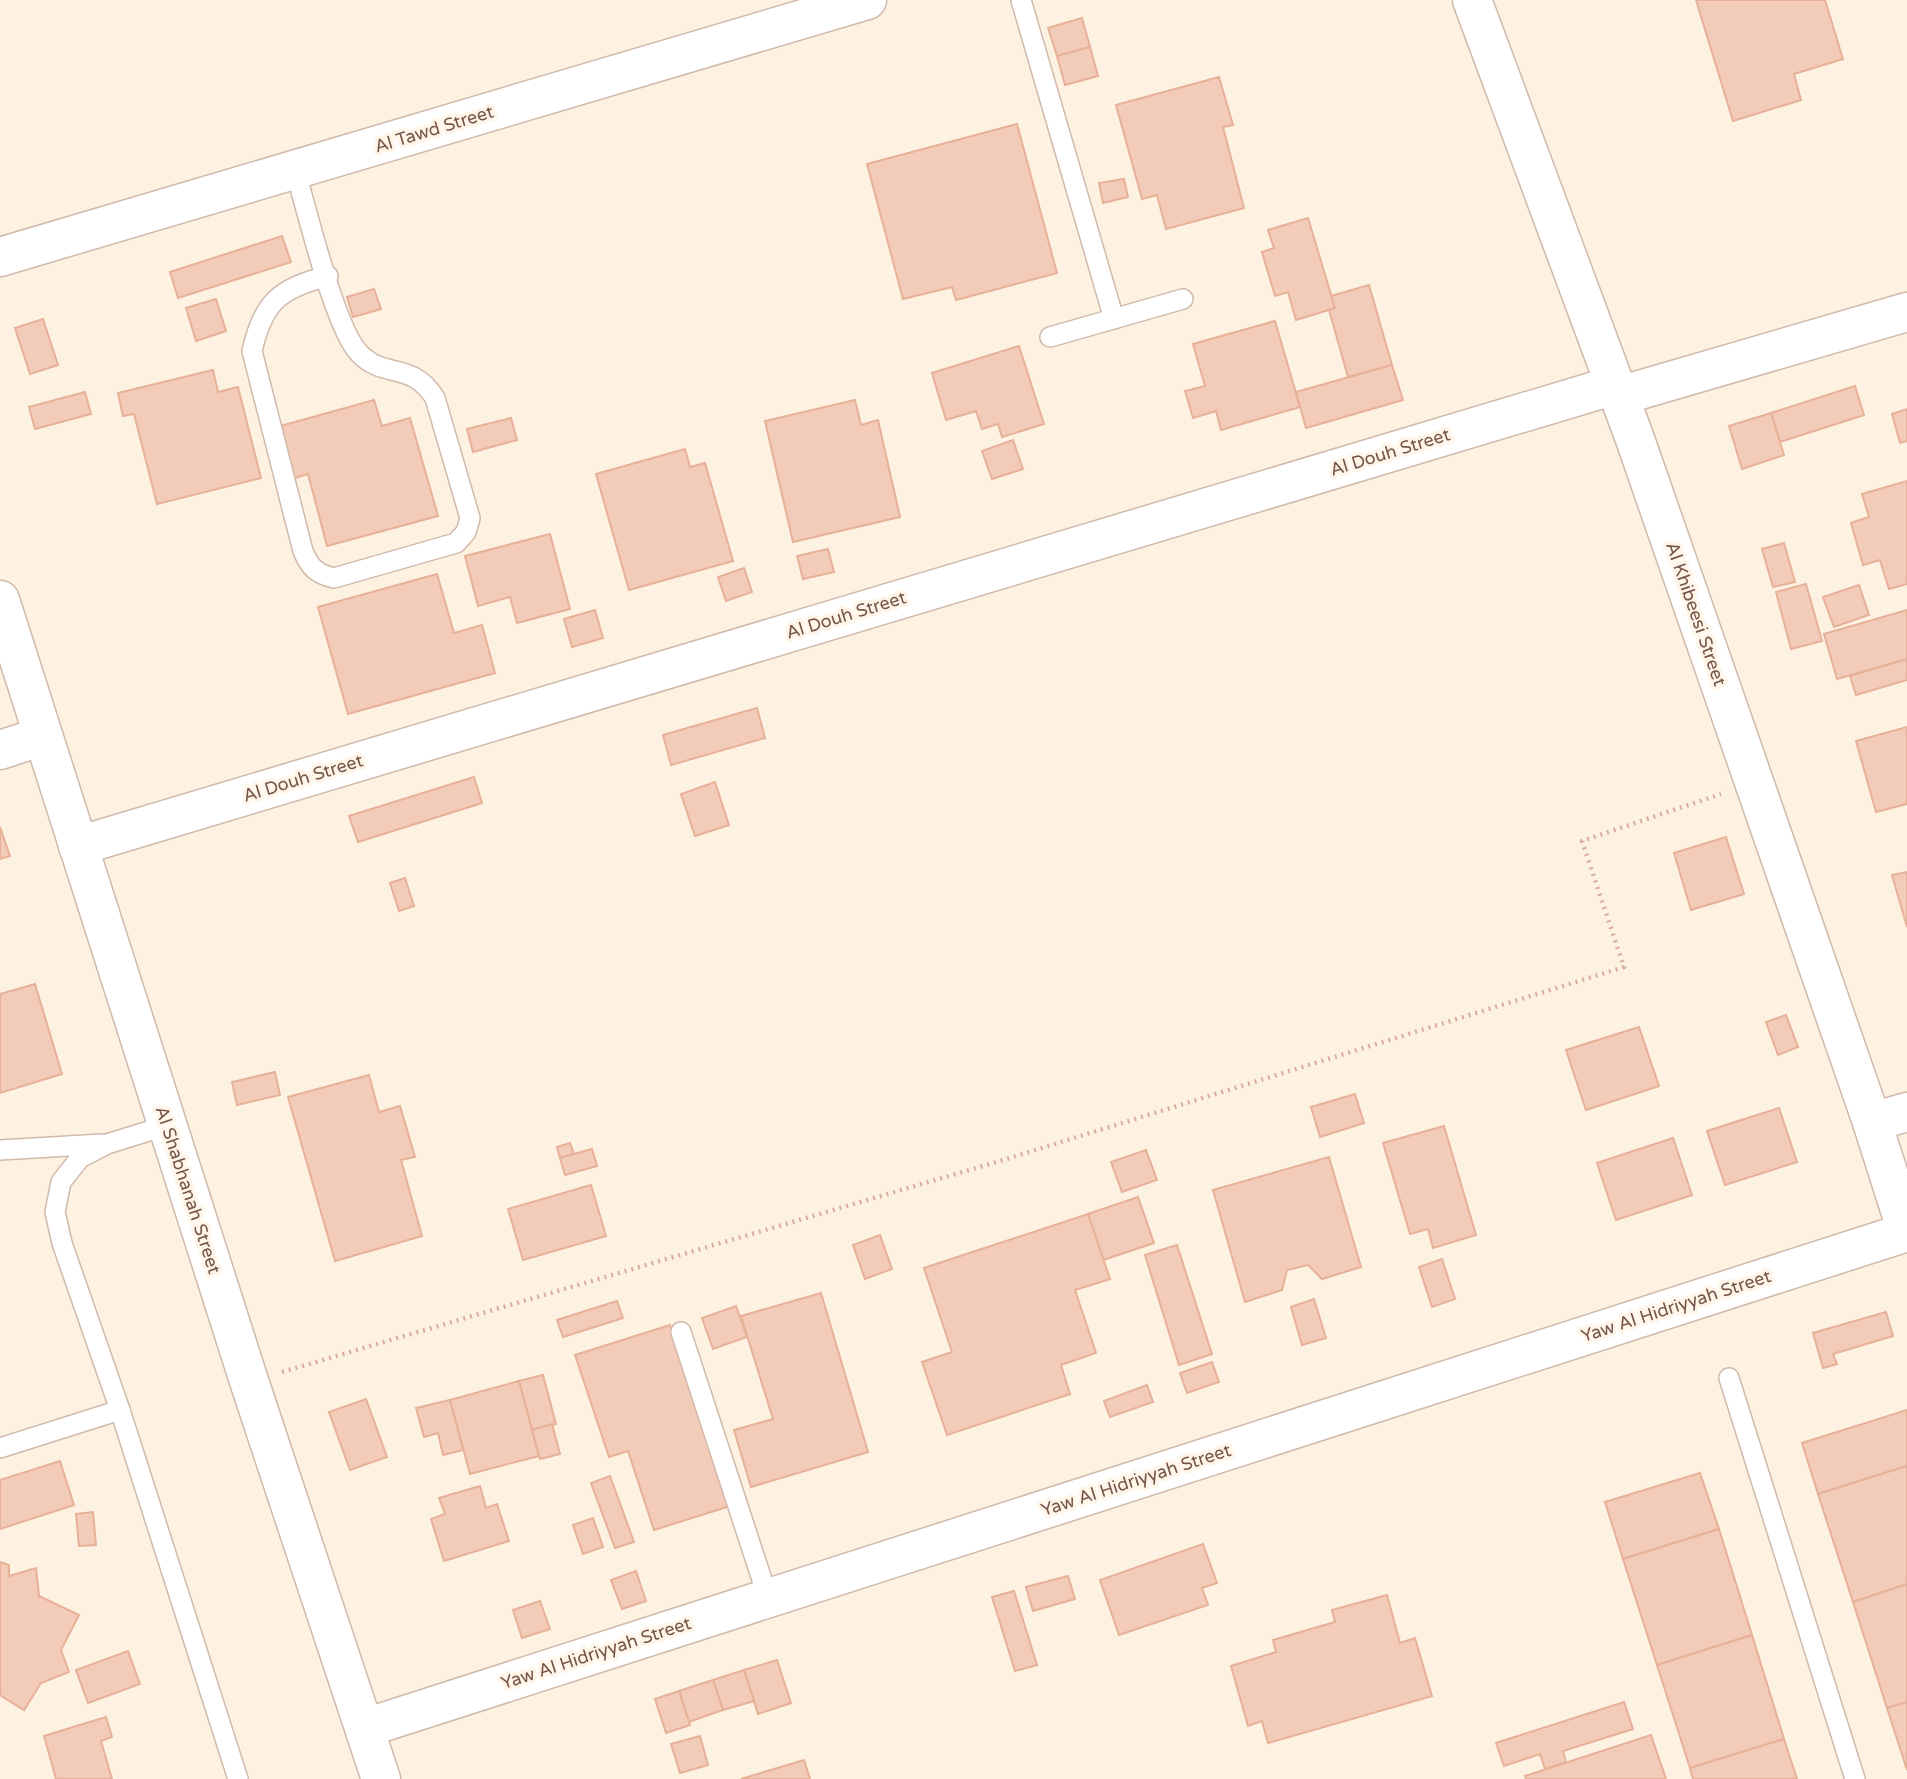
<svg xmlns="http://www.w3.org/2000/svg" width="1907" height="1779" font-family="'Varela Round',sans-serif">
  <rect width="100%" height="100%" fill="#fdf1e2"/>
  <g fill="#f3ccb9" stroke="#e7b198" stroke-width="2">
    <path d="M 1696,0 L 1825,0 L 1843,59 L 1794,74 L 1801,100 L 1733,121 Z"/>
    <path d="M 1082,18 L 1090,47 L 1057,56 L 1048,28 Z"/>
    <path d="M 1090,47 L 1098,76 L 1065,85 L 1057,56 Z"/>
    <path d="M 1219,77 L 1233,125 L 1223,127 L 1244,208 L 1166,229 L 1157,195 L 1142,199 L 1116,105 Z"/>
    <path d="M 1017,124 L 1057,273 L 956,300 L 952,287 L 903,299 L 867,164 Z"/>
    <path d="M 1124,179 L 1128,197 L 1103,203 L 1099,183 Z"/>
    <path d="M 1308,218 L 1335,308 L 1296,320 L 1288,292 L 1275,296 L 1262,252 L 1274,248 L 1268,230 Z"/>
    <path d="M 282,236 L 291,262 L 178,298 L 170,272 Z"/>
    <path d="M 1369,285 L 1392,365 L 1348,377 L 1329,310 L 1335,308 L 1331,296 Z"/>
    <path d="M 374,289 L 381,309 L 353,317 L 347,297 Z"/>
    <path d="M 216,299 L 226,331 L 196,341 L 186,308 Z"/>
    <path d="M 43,319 L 58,365 L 30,374 L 15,328 Z"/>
    <path d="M 1275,321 L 1300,407 L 1221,430 L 1216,411 L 1193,418 L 1185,391 L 1205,386 L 1193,344 Z"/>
    <path d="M 1019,346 L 1044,424 L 1002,437 L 998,424 L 982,429 L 976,411 L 946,420 L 932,373 Z"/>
    <path d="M 1392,365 L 1403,400 L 1306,428 L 1296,392 Z"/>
    <path d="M 213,370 L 218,392 L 238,387 L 261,478 L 157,504 L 134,414 L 123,416 L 118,393 Z"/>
    <path d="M 1855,386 L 1864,415 L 1780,442 L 1771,413 Z"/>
    <path d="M 85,392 L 91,414 L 35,429 L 29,407 Z"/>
    <path d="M 374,400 L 382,426 L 410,418 L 438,516 L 327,546 L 308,474 L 292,479 L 277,427 Z"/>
    <path d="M 855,400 L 861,425 L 878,420 L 900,517 L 793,542 L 765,421 Z"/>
    <path d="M 1907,409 L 1907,441 L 1900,443 L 1892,414 Z"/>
    <path d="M 1771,413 L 1784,455 L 1742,469 L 1729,426 Z"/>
    <path d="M 511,418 L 517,440 L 473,452 L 467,429 Z"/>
    <path d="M 1013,440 L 1023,469 L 992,479 L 982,451 Z"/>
    <path d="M 685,449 L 690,467 L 705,463 L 733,561 L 629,590 L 596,474 Z"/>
    <path d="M 1907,481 L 1907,584 L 1889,589 L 1880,560 L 1863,565 L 1851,523 L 1869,517 L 1862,494 Z"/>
    <path d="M 550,534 L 570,609 L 517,623 L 510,597 L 478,606 L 465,556 Z"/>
    <path d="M 1784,543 L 1795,582 L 1773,587 L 1762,549 Z"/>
    <path d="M 828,549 L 834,572 L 803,579 L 797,556 Z"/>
    <path d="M 744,568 L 752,592 L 726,601 L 718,577 Z"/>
    <path d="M 437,574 L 454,633 L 482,625 L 495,673 L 348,714 L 318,607 Z"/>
    <path d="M 1806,584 L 1822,641 L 1791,649 L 1776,592 Z"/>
    <path d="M 1859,585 L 1869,615 L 1834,627 L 1823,597 Z"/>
    <path d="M 595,610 L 603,638 L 572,647 L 564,619 Z"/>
    <path d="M 1907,610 L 1907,659 L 1837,679 L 1824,634 Z"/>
    <path d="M 1907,659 L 1907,680 L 1856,695 L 1850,676 Z"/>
    <path d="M 757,708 L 765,738 L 671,765 L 663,735 Z"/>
    <path d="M 1907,727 L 1907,804 L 1876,812 L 1856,741 Z"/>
    <path d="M 474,777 L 482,803 L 358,842 L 349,816 Z"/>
    <path d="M 715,782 L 729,825 L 695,836 L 681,794 Z"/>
    <path d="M 0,827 L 10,856 L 0,859 Z"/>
    <path d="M 1726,837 L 1744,894 L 1691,910 L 1674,853 Z"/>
    <path d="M 1907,872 L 1907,927 L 1892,875 Z"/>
    <path d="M 405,878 L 414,906 L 399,911 L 390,883 Z"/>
    <path d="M 35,984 L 62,1074 L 0,1093 L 0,994 Z"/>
    <path d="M 1786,1015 L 1798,1047 L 1778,1055 L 1766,1022 Z"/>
    <path d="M 1639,1027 L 1659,1086 L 1586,1110 L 1566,1050 Z"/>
    <path d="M 275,1072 L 280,1095 L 237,1105 L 232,1082 Z"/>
    <path d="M 369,1075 L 379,1112 L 400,1106 L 415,1157 L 401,1160 L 422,1236 L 335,1261 L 288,1097 Z"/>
    <path d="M 1355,1094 L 1364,1123 L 1320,1137 L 1311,1107 Z"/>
    <path d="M 1779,1108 L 1797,1162 L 1725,1185 L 1707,1131 Z"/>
    <path d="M 1444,1126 L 1476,1235 L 1433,1248 L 1428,1229 L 1410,1234 L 1383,1143 Z"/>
    <path d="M 1673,1138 L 1692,1195 L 1616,1220 L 1597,1163 Z"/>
    <path d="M 570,1143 L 574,1154 L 560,1158 L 557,1147 Z"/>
    <path d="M 592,1149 L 597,1166 L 565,1175 L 560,1158 Z"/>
    <path d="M 1146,1150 L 1157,1180 L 1122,1192 L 1111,1162 Z"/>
    <path d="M 1329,1157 L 1361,1267 L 1322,1279 L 1308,1265 L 1287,1270 L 1282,1290 L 1245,1302 L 1213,1190 Z"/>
    <path d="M 591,1185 L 606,1236 L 523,1260 L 508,1209 Z"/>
    <path d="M 1138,1197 L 1154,1243 L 1103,1260 L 1088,1214 Z"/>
    <path d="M 1088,1214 L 1110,1279 L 1075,1290 L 1096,1353 L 1061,1365 L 1070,1394 L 947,1435 L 922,1362 L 952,1352 L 924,1268 Z"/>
    <path d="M 880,1235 L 892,1269 L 865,1279 L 853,1245 Z"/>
    <path d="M 1177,1245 L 1212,1354 L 1179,1365 L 1145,1255 Z"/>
    <path d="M 1442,1259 L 1455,1299 L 1432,1307 L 1419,1267 Z"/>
    <path d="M 821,1293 L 868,1452 L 751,1487 L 734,1430 L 773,1419 L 741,1316 Z"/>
    <path d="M 1314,1299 L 1326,1338 L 1302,1345 L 1291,1307 Z"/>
    <path d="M 617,1301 L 623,1318 L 563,1337 L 557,1320 Z"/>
    <path d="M 736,1306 L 747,1337 L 713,1349 L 702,1318 Z"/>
    <path d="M 1886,1312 L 1893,1336 L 1833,1354 L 1837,1364 L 1823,1368 L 1813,1333 Z"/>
    <path d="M 670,1325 L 730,1506 L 654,1530 L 628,1451 L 609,1457 L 575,1355 Z"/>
    <path d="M 1212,1362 L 1219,1382 L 1187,1393 L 1180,1373 Z"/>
    <path d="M 543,1375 L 556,1424 L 532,1430 L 519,1381 Z"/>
    <path d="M 519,1381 L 539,1456 L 470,1474 L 450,1400 Z"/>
    <path d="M 1147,1385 L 1153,1402 L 1110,1417 L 1104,1401 Z"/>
    <path d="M 366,1399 L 387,1457 L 350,1470 L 329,1412 Z"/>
    <path d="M 450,1400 L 463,1450 L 443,1455 L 438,1433 L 424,1437 L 416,1408 Z"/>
    <path d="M 1907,1410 L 1907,1466 L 1818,1494 L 1802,1443 Z"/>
    <path d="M 552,1424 L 560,1454 L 540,1459 L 532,1430 Z"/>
    <path d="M 60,1461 L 74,1505 L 0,1529 L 0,1480 Z"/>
    <path d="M 1907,1466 L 1907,1584 L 1853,1602 L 1818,1494 Z"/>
    <path d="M 1700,1473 L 1719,1529 L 1623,1559 L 1605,1502 Z"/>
    <path d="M 610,1476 L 634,1542 L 615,1548 L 591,1483 Z"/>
    <path d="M 480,1486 L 486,1508 L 497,1504 L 509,1541 L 444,1561 L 431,1519 L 445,1514 L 439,1498 Z"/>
    <path d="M 93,1512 L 96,1545 L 79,1546 L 76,1514 Z"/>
    <path d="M 593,1518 L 603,1547 L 583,1554 L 573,1525 Z"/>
    <path d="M 1719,1529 L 1752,1635 L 1657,1665 L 1623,1559 Z"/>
    <path d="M 1203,1544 L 1217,1583 L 1202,1588 L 1208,1605 L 1119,1635 L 1100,1580 Z"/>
    <path d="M 0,1562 L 9,1565 L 9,1576 L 36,1568 L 39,1596 L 79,1615 L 61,1650 L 69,1672 L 41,1683 L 24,1710 L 0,1695 Z"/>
    <path d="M 636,1571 L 646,1601 L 622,1609 L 611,1580 Z"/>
    <path d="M 1068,1576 L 1075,1599 L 1033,1611 L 1026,1587 Z"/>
    <path d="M 1907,1584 L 1907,1702 L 1887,1708 L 1853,1602 Z"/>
    <path d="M 1014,1591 L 1037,1665 L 1015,1671 L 992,1597 Z"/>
    <path d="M 1387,1595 L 1400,1643 L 1415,1638 L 1432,1696 L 1268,1743 L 1262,1721 L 1248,1726 L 1231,1666 L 1276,1652 L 1273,1640 L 1335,1622 L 1332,1610 Z"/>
    <path d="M 540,1601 L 550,1629 L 522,1638 L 513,1610 Z"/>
    <path d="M 1752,1635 L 1784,1739 L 1690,1768 L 1657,1665 Z"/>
    <path d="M 128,1651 L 140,1684 L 88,1703 L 76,1670 Z"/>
    <path d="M 777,1660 L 791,1703 L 758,1714 L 744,1670 Z"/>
    <path d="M 744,1670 L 754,1701 L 723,1710 L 713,1680 Z"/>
    <path d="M 713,1680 L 723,1710 L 689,1722 L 679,1691 Z"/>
    <path d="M 679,1691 L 690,1725 L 666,1733 L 655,1699 Z"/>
    <path d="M 1624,1702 L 1633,1729 L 1563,1751 L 1566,1762 L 1545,1769 L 1540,1754 L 1504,1766 L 1496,1743 Z"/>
    <path d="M 1907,1702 L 1907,1770 L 1887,1708 Z"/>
    <path d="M 106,1717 L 112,1737 L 101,1741 L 112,1779 L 56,1779 L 44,1736 Z"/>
    <path d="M 1651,1735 L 1666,1779 L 1526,1779 L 1525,1776 Z"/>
    <path d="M 700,1736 L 708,1765 L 680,1773 L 671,1744 Z"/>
    <path d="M 1784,1739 L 1797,1779 L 1693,1779 L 1690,1768 Z"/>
    <path d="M 804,1760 L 810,1779 L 741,1779 Z"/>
  </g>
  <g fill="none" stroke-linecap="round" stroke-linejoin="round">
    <g stroke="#d1b9ab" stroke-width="22">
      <g id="lane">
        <path d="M 1021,0 L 1114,319"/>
        <path d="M 295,170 C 307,210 335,329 359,353 C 384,380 411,360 435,398 L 470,518 L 466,532 L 456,543 L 334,578 C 317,574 310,568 303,551 L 252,351 C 263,302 280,288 328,276"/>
        <path d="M 1050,337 L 1183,299"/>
        <path d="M 168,1125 L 107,1144 L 80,1158 L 61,1182 L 55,1212 L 62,1243 L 120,1410 L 238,1779"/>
        <path d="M 0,1150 L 102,1144"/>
        <path d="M 681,1332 L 768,1598"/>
        <path d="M 1729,1378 L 1855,1779"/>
        <path d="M 0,1448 L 120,1410"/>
      </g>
    </g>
    <g stroke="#d1b9ab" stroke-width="41">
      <g id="street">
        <path d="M 1472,0 L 1635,439 L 1872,1122 L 1907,1232"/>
        <path d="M 0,257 L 867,0"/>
        <path d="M 1619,396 L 1907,312"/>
        <path d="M 0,600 L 249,1381 L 381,1779"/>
        <path d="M 0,750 L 43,736"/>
        <path d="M 78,846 L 1615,385"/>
        <path d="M 1872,1122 L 1907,1112"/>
        <path d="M 365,1728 L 1907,1232"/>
      </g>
    </g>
    <path stroke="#d8af9c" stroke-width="4.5" stroke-dasharray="2 5" stroke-linecap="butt" d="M 282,1372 L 1000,1161 L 1624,967 L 1582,841 L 1721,794"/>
    <use href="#lane" stroke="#fff" stroke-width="19"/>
    <use href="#street" stroke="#fff" stroke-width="38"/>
  </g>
  <g text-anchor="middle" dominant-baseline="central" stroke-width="7" stroke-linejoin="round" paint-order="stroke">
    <g font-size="18" fill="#755548" stroke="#fff5e9">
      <text transform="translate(434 129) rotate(-17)">Al Tawd Street</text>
      <text transform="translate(1390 452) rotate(-17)">Al Douh Street</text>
      <text transform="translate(1696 614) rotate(71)">Al Khibeesi Street</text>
      <text transform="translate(846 615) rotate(-17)">Al Douh Street</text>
      <text transform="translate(303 778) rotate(-17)">Al Douh Street</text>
      <text transform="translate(188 1190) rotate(72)">Al Shabhanah Street</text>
      <text transform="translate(1676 1306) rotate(-18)">Yaw Al Hidriyyah Street</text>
      <text transform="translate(1136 1480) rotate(-18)">Yaw Al Hidriyyah Street</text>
      <text transform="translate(596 1653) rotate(-18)">Yaw Al Hidriyyah Street</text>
    </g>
  </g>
</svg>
